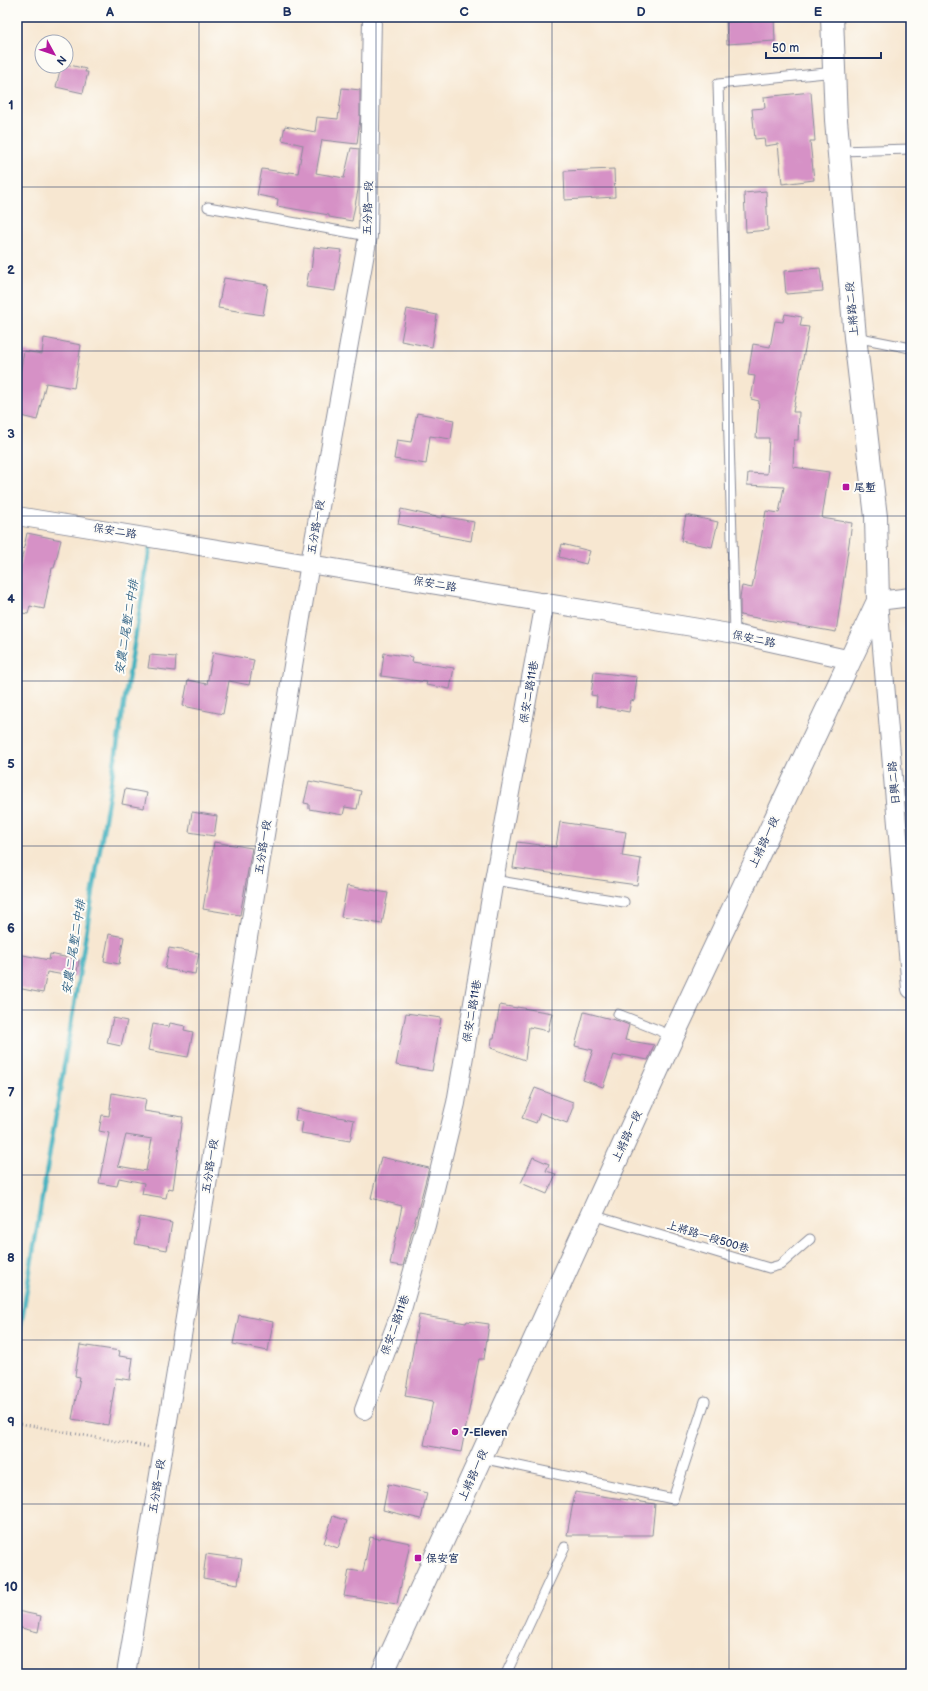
<svg xmlns="http://www.w3.org/2000/svg" width="928" height="1691" font-family="'Balsamiq Sans','LXGW WenKai TC',sans-serif">
  <rect width="100%" height="100%" fill="#fdfcf7"/>
  <filter id="ink" filterUnits="userSpaceOnUse"><feTurbulence type="fractalNoise" baseFrequency=".025" numOctaves="2"/><feDisplacementMap in="SourceGraphic" scale="8" xChannelSelector="R" yChannelSelector="G"/><feConvolveMatrix kernelMatrix="1 2 1 2 8 2 1 2 1" color-interpolation-filters="sRGB"/></filter>
  <filter id="wash" filterUnits="userSpaceOnUse"><feTurbulence type="fractalNoise" baseFrequency=".012" numOctaves="4" result="noise"/><feDisplacementMap in="SourceGraphic" scale="16" xChannelSelector="R" yChannelSelector="G"/><feGaussianBlur stdDeviation="0.9" result="paint"/><feColorMatrix in="noise" values="0 0 0 0 0 0 0 0 0 0 0 0 0 0 0 0 0 1.4 0 .05"/><feComposite in="paint" operator="in"/></filter>
  <g filter="url(#wash)">
    <rect width="100%" height="100%" fill="#f7e7d1"/>
    <g fill="none" stroke-linecap="round" stroke-linejoin="round">
      <path stroke="#44b2c0" stroke-width="4.5" d="M 17,1349 L 150,548"/>
    </g>
    <g id="blocks">
      <g fill="#d691c6" fill-rule="evenodd">
        <path d="M 745,17 L 762,17 L 763,19 L 774,18 L 775,41 L 727,44 L 726,22 L 745,21 Z"/>
        <path d="M 66,64 L 86,69 L 85,72 L 88,72 L 83,93 L 56,87 L 61,66 L 66,66 Z"/>
        <path d="M 342,88 L 360,90 L 360,119 L 357,144 L 322,140 L 316,173 L 344,178 L 351,148 L 359,149 L 358,190 L 352,221 L 329,217 L 329,215 L 277,206 L 278,199 L 257,195 L 262,169 L 289,173 L 289,172 L 298,173 L 303,145 L 282,140 L 285,126 L 315,132 L 317,117 L 338,119 Z"/>
        <path d="M 811,92 L 815,141 L 810,141 L 814,180 L 782,184 L 778,144 L 765,146 L 764,138 L 755,139 L 752,109 L 765,108 L 764,97 Z"/>
        <path d="M 614,169 L 615,197 L 565,200 L 564,171 Z"/>
        <path d="M 766,191 L 768,230 L 746,232 L 744,193 Z"/>
        <path d="M 314,247 L 342,250 L 335,291 L 306,287 L 309,271 L 311,271 Z"/>
        <path d="M 820,268 L 823,291 L 786,294 L 784,271 Z"/>
        <path d="M 224,278 L 268,285 L 263,315 L 218,308 Z"/>
        <path d="M 407,309 L 437,315 L 432,347 L 401,341 Z"/>
        <path d="M 785,314 L 802,317 L 800,326 L 809,327 L 793,412 L 799,412 L 798,440 L 794,440 L 793,467 L 829,472 L 822,518 L 852,523 L 836,632 L 740,615 L 740,597 L 742,586 L 752,588 L 766,511 L 779,513 L 784,487 L 747,485 L 748,473 L 767,474 L 769,438 L 756,438 L 759,401 L 751,399 L 755,376 L 748,375 L 753,344 L 770,347 L 775,321 L 783,322 Z"/>
        <path d="M 44,338 L 81,345 L 74,388 L 46,383 L 37,420 L 17,415 L 17,390 L 24,351 L 42,354 Z"/>
        <path d="M 417,413 L 454,420 L 451,439 L 430,436 L 426,464 L 394,459 L 397,440 L 411,442 Z"/>
        <path d="M 401,509 L 441,518 L 442,516 L 474,522 L 471,541 L 438,535 L 439,534 L 398,524 Z"/>
        <path d="M 686,515 L 718,522 L 712,547 L 681,541 Z"/>
        <path d="M 27,533 L 61,540 L 54,568 L 52,568 L 44,609 L 30,606 L 28,614 L 17,612 L 17,566 L 20,566 Z"/>
        <path d="M 562,544 L 590,551 L 586,564 L 559,557 Z"/>
        <path d="M 213,652 L 254,660 L 249,685 L 229,681 L 223,714 L 183,706 L 188,680 L 207,684 Z"/>
        <path d="M 384,653 L 413,657 L 412,662 L 454,668 L 450,689 L 426,685 L 427,682 L 381,676 Z"/>
        <path d="M 150,655 L 176,657 L 175,671 L 148,668 Z"/>
        <path d="M 594,672 L 637,677 L 634,701 L 631,700 L 629,712 L 596,706 L 597,696 L 591,695 Z"/>
        <path d="M 309,781 L 361,791 L 357,809 L 345,807 L 343,815 L 309,809 L 309,804 L 304,803 Z"/>
        <path d="M 125,789 L 147,793 L 144,808 L 122,804 Z"/>
        <path d="M 192,812 L 217,816 L 214,836 L 189,832 Z"/>
        <path d="M 560,822 L 626,832 L 622,856 L 641,859 L 637,885 L 513,868 L 517,842 L 556,847 Z"/>
        <path d="M 214,842 L 252,848 L 240,915 L 203,909 Z"/>
        <path d="M 347,886 L 388,893 L 382,924 L 341,917 Z"/>
        <path d="M 109,934 L 124,937 L 119,964 L 104,961 Z"/>
        <path d="M 169,948 L 199,953 L 195,974 L 165,969 Z"/>
        <path d="M 18,954 L 49,960 L 50,954 L 79,960 L 76,977 L 47,972 L 43,993 L 17,988 Z"/>
        <path d="M 500,1005 L 517,1008 L 517,1007 L 552,1013 L 548,1031 L 529,1027 L 525,1060 L 491,1048 L 492,1038 L 494,1038 Z"/>
        <path d="M 584,1012 L 619,1021 L 629,1025 L 625,1040 L 654,1045 L 648,1060 L 622,1055 L 621,1057 L 614,1055 L 603,1087 L 583,1080 L 593,1050 L 575,1046 Z"/>
        <path d="M 406,1013 L 441,1018 L 432,1071 L 396,1065 Z"/>
        <path d="M 113,1018 L 127,1021 L 121,1046 L 107,1043 Z"/>
        <path d="M 170,1023 L 185,1026 L 184,1030 L 193,1032 L 188,1057 L 148,1050 L 153,1024 L 169,1027 Z"/>
        <path d="M 535,1088 L 573,1102 L 573,1107 L 567,1123 L 540,1113 L 536,1123 L 522,1118 Z"/>
        <path d="M 112,1093 L 146,1099 L 144,1111 L 183,1117 L 173,1189 L 168,1188 L 166,1198 L 142,1194 L 144,1183 L 119,1178 L 117,1186 L 99,1183 L 109,1133 L 99,1131 L 102,1115 L 109,1116 ZM 126,1135 L 152,1139 L 146,1171 L 118,1166 Z"/>
        <path d="M 297,1109 L 354,1120 L 350,1141 L 301,1133 L 303,1122 L 295,1120 Z"/>
        <path d="M 381,1157 L 429,1168 L 403,1266 L 390,1264 L 402,1206 L 371,1198 Z"/>
        <path d="M 533,1157 L 549,1164 L 546,1171 L 556,1174 L 547,1194 L 521,1183 Z"/>
        <path d="M 140,1217 L 172,1223 L 167,1250 L 135,1244 Z"/>
        <path d="M 239,1315 L 273,1322 L 268,1351 L 233,1344 Z"/>
        <path d="M 419,1315 L 466,1323 L 467,1321 L 489,1324 L 484,1359 L 479,1359 L 461,1452 L 424,1445 L 433,1401 L 405,1396 Z"/>
        <path d="M 80,1345 L 120,1351 L 119,1356 L 133,1358 L 130,1380 L 116,1378 L 108,1425 L 72,1419 L 80,1377 L 75,1376 Z"/>
        <path d="M 388,1484 L 427,1493 L 421,1519 L 383,1510 Z"/>
        <path d="M 575,1492 L 655,1504 L 652,1535 L 567,1535 Z"/>
        <path d="M 333,1516 L 347,1521 L 338,1548 L 324,1543 Z"/>
        <path d="M 370,1537 L 380,1539 L 381,1537 L 410,1543 L 397,1604 L 344,1596 L 349,1570 L 363,1572 Z"/>
        <path d="M 206,1554 L 242,1559 L 238,1584 L 203,1578 Z"/>
        <path d="M 17,1611 L 41,1616 L 38,1632 L 17,1627 Z"/>
      </g>
    </g>
  </g>
  <g filter="url(#ink)">
    <use href="#blocks" fill-opacity="0" stroke="#898b98" stroke-width="1"/>
    <g fill="none" stroke-linecap="round" stroke-linejoin="round">
      <g stroke="#898b98" stroke-width="11">
        <g id="service">
          <path d="M 838,151 L 911,149"/>
          <path d="M 208,207 L 368,236"/>
          <path d="M 855,337 L 911,348"/>
          <path d="M 735,634 L 718,84 L 835,72"/>
          <path d="M 494,880 L 624,902"/>
          <path d="M 618,1014 L 673,1036"/>
          <path d="M 592,1215 L 769,1268 L 780,1265 L 810,1239"/>
          <path d="M 481,1458 L 673,1499 L 705,1401"/>
          <path d="M 506,1674 L 565,1547"/>
        </g>
      </g>
      <g stroke="#898b98" stroke-width="20">
        <g id="minor">
          <path d="M 17,516 L 735,634 L 851,660"/>
          <path d="M 911,597 L 878,601 L 911,989"/>
          <path d="M 364,1410 L 403,1306 L 426,1225 L 456,1103 L 494,880 L 545,602"/>
          <path d="M 126,1674 L 310,563 L 368,236 L 372,17"/>
        </g>
      </g>
      <g stroke="#898b98" stroke-width="24">
        <path id="secondary" d="M 382,1674 L 673,1036 L 878,601 L 876,517 L 855,337 L 836,120 L 832,17"/>
      </g>
      <path stroke="#898b98" stroke-width="2.5" stroke-dasharray="1 3" stroke-linecap="butt" d="M 17,1423 L 148,1447"/>
      <use href="#service" stroke="#fff" stroke-width="9"/>
      <use href="#minor" stroke="#fff" stroke-width="18"/>
      <use href="#secondary" stroke="#fff" stroke-width="22"/>
    </g>
  </g>
  <path fill="none" stroke="#1b2f5e" stroke-width="1" stroke-opacity="0.55" d="M 199,17 L 199,1674M 376,17 L 376,1674M 552,17 L 552,1674M 729,17 L 729,1674M 17,187 L 911,187M 17,351 L 911,351M 17,516 L 911,516M 17,681 L 911,681M 17,846 L 911,846M 17,1010 L 911,1010M 17,1175 L 911,1175M 17,1340 L 911,1340M 17,1504 L 911,1504"/>
  <g fill="#b5179e" stroke="#fdfcf7" stroke-width="1.5">
    <rect x="842" y="483" width="8" height="8" rx="2"/>
    <circle cx="455" cy="1432" r="4"/>
    <rect x="414" y="1554" width="8" height="8" rx="2"/>
  </g>
  <g text-anchor="middle" dominant-baseline="central" stroke-width="4" stroke-linejoin="round" paint-order="stroke">
    <g font-size="11" fill="#1b2f5e" stroke="#fdfcf7">
      <text transform="translate(368 208) rotate(-88)">五分路一段</text>
      <text transform="translate(852 309) rotate(-95)">上將路二段</text>
      <text transform="translate(316 527) rotate(-80)">五分路一段</text>
      <text transform="translate(115 531) rotate(9)">保安二路</text>
      <text transform="translate(435 584) rotate(10)">保安二路</text>
      <text transform="translate(754 639) rotate(12)">保安二路</text>
      <text transform="translate(529 692) rotate(-80)">保安二路11巷</text>
      <text transform="translate(894 783) rotate(-95)">日興二路</text>
      <text transform="translate(764 842) rotate(-65)">上將路一段</text>
      <text transform="translate(263 847) rotate(-81)">五分路一段</text>
      <text transform="translate(472 1011) rotate(-80)">保安二路11巷</text>
      <text transform="translate(627 1136) rotate(-65)">上將路一段</text>
      <text transform="translate(210 1166) rotate(-81)">五分路一段</text>
      <text transform="translate(708 1237) rotate(17)">上將路一段500巷</text>
      <text transform="translate(395 1325) rotate(-70)">保安二路11巷</text>
      <text transform="translate(473 1475) rotate(-66)">上將路一段</text>
      <text transform="translate(157 1486) rotate(-81)">五分路一段</text>
    </g>
    <g font-size="11" font-weight="bold" fill="#1b2f5e" stroke="#fdfcf7" text-anchor="start">
      <text x="854" y="487">尾塹</text>
      <text x="463" y="1432">7-Eleven</text>
      <text x="426" y="1558">保安宮</text>
    </g>
    <g font-size="12" font-style="italic" fill="#295d80" stroke="#fdfcf7">
      <text transform="translate(127 627) rotate(-81)">安農二尾塹二中排</text>
      <text transform="translate(74 947) rotate(-81)">安農二尾塹二中排</text>
    </g>
  </g>
  <rect width="928" height="1691" fill="none" stroke="#fdfcf7" stroke-width="44"/>
  <g transform="translate(54 54) rotate(130)"><circle r="19" fill="#fdfcf7" stroke="#a3aaba"/>
  <path d="M0-3L7 15L0 10L-7 15Z" fill="#b5179e"/>
  <text y="-6" font-size="11" font-weight="bold" text-anchor="middle" fill="#1b2f5e">N</text>
  </g>
  <path d="M766 52v6h115v-6" fill="none" stroke="#1b2f5e" stroke-width="2"/>
  <text x="772" y="52" font-size="12" fill="#1b2f5e" stroke="#fdfcf7" stroke-width="3" paint-order="stroke">50 m</text>
  <rect x="22" y="22" width="884" height="1647" fill="none" stroke="#1b2f5e" stroke-width="1.5"/>
  <g font-size="13" text-anchor="middle" font-weight="bold" fill="#1b2f5e">
    <text x="110" y="16">A</text>
    <text x="287" y="16">B</text>
    <text x="464" y="16">C</text>
    <text x="641" y="16">D</text>
    <text x="818" y="16">E</text>
    <text x="11" y="109">1</text>
    <text x="11" y="274">2</text>
    <text x="11" y="438">3</text>
    <text x="11" y="603">4</text>
    <text x="11" y="768">5</text>
    <text x="11" y="932">6</text>
    <text x="11" y="1097">7</text>
    <text x="11" y="1262">8</text>
    <text x="11" y="1426">9</text>
    <text x="11" y="1591">10</text>
  </g>
</svg>
